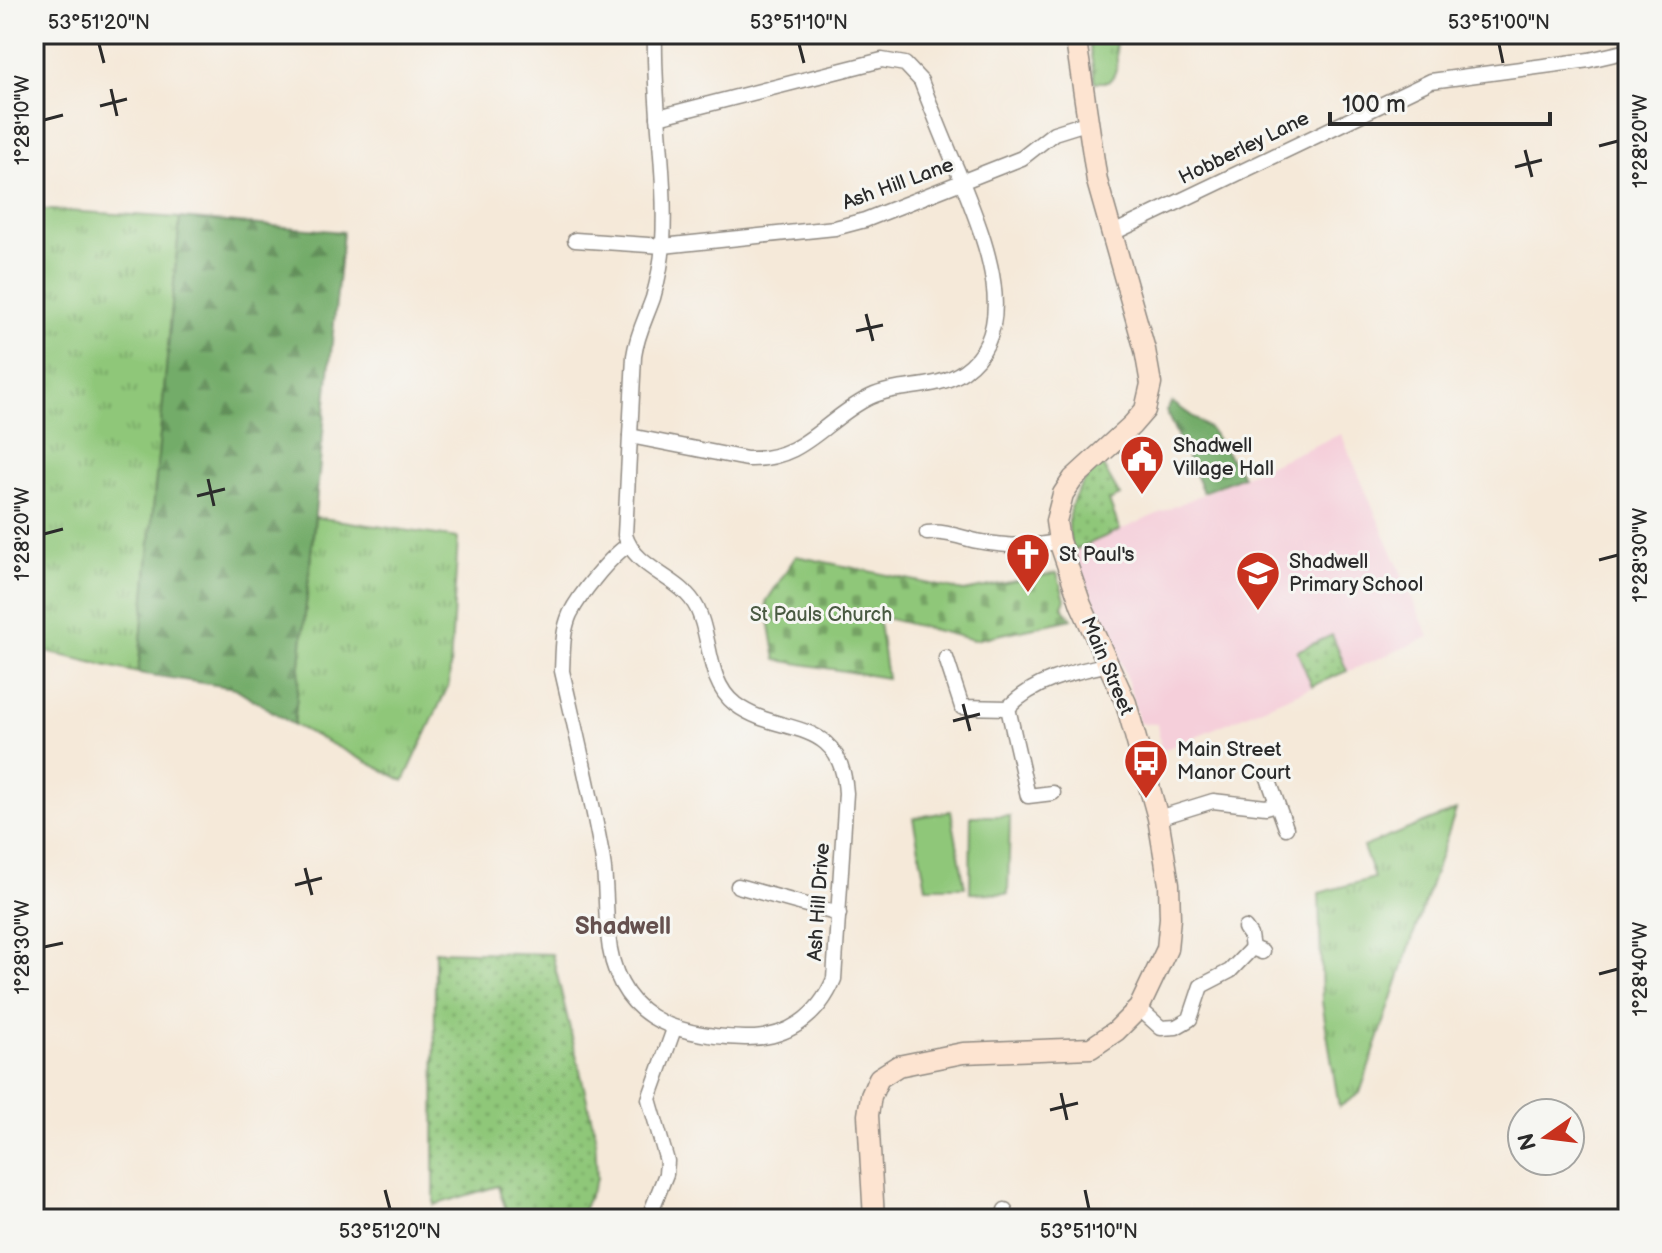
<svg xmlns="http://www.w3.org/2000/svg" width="1662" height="1253" font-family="'Balsamiq Sans',sans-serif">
  <defs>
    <pattern id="grass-tufts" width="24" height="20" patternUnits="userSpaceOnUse" patternTransform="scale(2)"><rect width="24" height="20" fill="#8fc779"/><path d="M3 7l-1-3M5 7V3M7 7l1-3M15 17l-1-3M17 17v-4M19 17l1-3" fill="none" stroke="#75a263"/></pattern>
    <pattern id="forest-firs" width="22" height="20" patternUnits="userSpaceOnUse" patternTransform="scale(2)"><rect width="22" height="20" fill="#73ac69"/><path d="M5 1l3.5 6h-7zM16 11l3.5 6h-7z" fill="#5f8c57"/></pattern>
    <pattern id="cemetery-stones" width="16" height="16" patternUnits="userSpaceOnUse" patternTransform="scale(2)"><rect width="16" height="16" fill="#8fc779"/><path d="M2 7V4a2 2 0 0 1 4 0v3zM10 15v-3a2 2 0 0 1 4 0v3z" fill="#75a263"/></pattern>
    <pattern id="garden-dots" width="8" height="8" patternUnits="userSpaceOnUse" patternTransform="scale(2)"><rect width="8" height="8" fill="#8fc779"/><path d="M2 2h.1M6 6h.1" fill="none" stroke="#75a263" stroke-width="1.8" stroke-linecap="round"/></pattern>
  </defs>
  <rect width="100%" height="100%" fill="#f6f6f2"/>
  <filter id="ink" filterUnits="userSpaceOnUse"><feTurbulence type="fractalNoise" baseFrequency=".0125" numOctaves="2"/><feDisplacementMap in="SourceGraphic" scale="16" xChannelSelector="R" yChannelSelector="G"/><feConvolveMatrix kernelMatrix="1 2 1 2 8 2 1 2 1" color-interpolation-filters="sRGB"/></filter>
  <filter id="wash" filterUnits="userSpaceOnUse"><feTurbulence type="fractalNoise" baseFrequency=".006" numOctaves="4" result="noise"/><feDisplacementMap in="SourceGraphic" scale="32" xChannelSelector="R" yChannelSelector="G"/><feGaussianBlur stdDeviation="1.8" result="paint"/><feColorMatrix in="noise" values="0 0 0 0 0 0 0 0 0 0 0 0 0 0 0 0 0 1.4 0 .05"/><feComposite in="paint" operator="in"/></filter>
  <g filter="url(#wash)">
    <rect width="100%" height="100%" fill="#f5e9d9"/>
    <path fill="#f5cfda" d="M 1341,434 L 1429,637 L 1161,751 L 1157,724 L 1139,723 L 1126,675 L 1072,551 Z"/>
    <g fill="url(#grass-tufts)" stroke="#5d7952" stroke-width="2">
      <path d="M 1088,34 L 1114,34 C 1116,51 1122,71 1108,82 L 1095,82 Z"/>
      <path d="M 34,209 L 180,218 L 138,673 L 34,649 Z"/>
      <path d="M 315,517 L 458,538 L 449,684 L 404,781 L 294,725 Z"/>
      <path d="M 1456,810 L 1360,1093 L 1339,1107 L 1322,1002 L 1319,893 L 1374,878 L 1363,847 Z"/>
    </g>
    <g fill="url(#forest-firs)" stroke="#4f6c4a" stroke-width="2">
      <path d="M 180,218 L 343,232 L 294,725 L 235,688 L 138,673 Z"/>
      <path d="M 1172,402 L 1210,429 L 1243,476 L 1203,492 L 1166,411 Z"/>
    </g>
    <path fill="url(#cemetery-stones)" stroke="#5d7952" stroke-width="2" d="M 796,556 L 964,591 L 1057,573 L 1065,599 L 1062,606 L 1072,619 L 974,640 L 878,616 L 887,678 L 776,660 L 766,602 Z"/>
    <g fill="url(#garden-dots)" stroke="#5d7952" stroke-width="2">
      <path d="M 1101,463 L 1120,496 L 1109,501 L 1120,530 L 1072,551 C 1063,512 1073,490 1101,463 Z"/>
      <path d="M 1332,635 L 1347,671 L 1312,686 L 1297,651 Z"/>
      <path d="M 435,951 L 552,954 L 595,1133 L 597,1179 L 579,1219 L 509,1219 L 498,1186 L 434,1205 Z"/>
    </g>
    <g fill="#8fc779" stroke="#5d7952" stroke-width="2">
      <path d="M 951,811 L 965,887 L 926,887 L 913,818 Z"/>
      <path d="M 971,816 L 1010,816 L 1008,894 L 970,893 Z"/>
    </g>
  </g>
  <g filter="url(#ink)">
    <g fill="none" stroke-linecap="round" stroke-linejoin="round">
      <g stroke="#908a82" stroke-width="17">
        <g id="street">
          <path d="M 1111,234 L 1431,81 L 1589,60 L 1628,51"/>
          <path d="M 575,240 L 663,246 L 835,228 L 865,220 L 1022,158 L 1054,133 L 1086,123"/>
          <path d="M 630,436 L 747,459 C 805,461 824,419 870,397 C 899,383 936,391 964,371 C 1026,327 979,226 958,172 C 945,142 933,112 921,81 L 905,64 L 882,60 L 658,117"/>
          <path d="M 927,533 C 946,531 959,537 977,541 C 1003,546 1033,548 1059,541"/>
          <path d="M 628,545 C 610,557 580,594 570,614 C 562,632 563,652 562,671 C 576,732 591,794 602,855 C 607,882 605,908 608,934 C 615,1017 671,1036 745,1038 C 787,1039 818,1017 834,979 L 846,793 C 841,714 780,738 735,704 C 706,681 712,638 697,608 C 681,576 636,571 625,535 L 634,356 C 637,334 646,318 653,298 C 658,280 662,261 663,243 C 667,173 653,104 655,34"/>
          <path d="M 946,658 L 962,707 L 1008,708 C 1034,680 1073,672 1109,664"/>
          <path d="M 1008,708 L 1028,796 L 1053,793"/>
          <path d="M 1268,778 L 1286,828"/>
          <path d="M 1158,818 L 1213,801 L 1266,807 L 1277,804"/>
          <path d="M 738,886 L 839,914"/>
          <path d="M 1245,928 L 1250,935 L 1252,948 L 1262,952"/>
          <path d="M 1139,1008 L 1161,1028 L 1176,1027 L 1190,1019 L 1201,986 L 1230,971 L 1252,948"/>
          <path d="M 1005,1210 L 1006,1219"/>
          <path d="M 648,1219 L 666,1174 L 667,1161 L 649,1099 L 674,1029"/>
        </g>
      </g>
      <g stroke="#908a82" stroke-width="23">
        <path id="secondary" d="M 874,1219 L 868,1115 L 871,1096 L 879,1078 L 898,1066 L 963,1053 L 1091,1048 L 1116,1031 L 1139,1008 L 1167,949 L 1170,918 L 1169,884 L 1158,818 L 1126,703 L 1081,605 L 1059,541 L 1056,521 L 1063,494 L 1073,479 L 1132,425 L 1145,410 L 1151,384 L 1145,350 L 1097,181 L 1075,34"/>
      </g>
      <use href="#street" stroke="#fff" stroke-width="14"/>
      <use href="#secondary" stroke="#fde4d1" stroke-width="20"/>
    </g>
  </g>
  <path fill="none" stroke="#2b2b2b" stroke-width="3" d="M 99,44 L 104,63M 799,44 L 804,63M 1499,44 L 1503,63M 111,89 L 117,116M 100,106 L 127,99M 44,120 L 63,115M 1599,146 L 1618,141M 1525,150 L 1532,177M 1515,167 L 1542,160M 866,314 L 873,341M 856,331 L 883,325M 208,479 L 214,506M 197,496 L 225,489M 44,534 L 63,529M 1599,560 L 1618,555M 963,704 L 970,731M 953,721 L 980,714M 305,868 L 312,895M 295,885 L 322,878M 44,947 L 63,943M 1599,974 L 1618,969M 1061,1093 L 1067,1120M 1050,1110 L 1078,1103M 385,1190 L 390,1209M 1085,1190 L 1089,1209"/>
  <defs>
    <g id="civic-pin" transform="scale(2.3)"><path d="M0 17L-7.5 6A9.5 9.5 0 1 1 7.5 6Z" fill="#c8321e" stroke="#f6f6f2"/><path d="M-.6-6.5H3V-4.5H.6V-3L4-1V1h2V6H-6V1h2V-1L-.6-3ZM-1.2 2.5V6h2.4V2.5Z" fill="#fff"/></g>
    <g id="church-pin" transform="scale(2.3)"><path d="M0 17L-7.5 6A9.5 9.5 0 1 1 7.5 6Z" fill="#c8321e" stroke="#f6f6f2"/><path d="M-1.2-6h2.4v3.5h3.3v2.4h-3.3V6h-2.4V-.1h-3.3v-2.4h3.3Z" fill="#fff"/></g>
    <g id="school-pin" transform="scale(2.3)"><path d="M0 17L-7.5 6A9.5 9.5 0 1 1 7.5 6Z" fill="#c8321e" stroke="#f6f6f2"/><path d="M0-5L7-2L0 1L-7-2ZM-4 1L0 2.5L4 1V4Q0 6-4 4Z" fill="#fff"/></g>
    <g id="bus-pin" transform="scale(2.3)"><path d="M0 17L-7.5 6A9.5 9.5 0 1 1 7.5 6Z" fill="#c8321e" stroke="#f6f6f2"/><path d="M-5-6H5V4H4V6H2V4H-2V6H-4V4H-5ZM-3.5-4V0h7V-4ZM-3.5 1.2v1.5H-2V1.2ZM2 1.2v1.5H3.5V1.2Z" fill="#fff"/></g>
  </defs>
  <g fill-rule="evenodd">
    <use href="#civic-pin" x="1142" y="457"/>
    <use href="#church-pin" x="1028" y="555"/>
    <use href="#school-pin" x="1258" y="573"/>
    <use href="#bus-pin" x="1146" y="761"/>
  </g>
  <g text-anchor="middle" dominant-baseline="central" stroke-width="6" stroke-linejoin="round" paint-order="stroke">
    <g font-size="20" fill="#2b2b2b" stroke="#f6f6f2">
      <text transform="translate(1244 148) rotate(-26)">Hobberley Lane</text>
      <text transform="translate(898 184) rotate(-20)">Ash Hill Lane</text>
      <text transform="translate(1107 666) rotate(67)">Main Street</text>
      <text transform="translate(819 902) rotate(-86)">Ash Hill Drive</text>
    </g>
    <g font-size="20" fill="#2b2b2b" stroke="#f6f6f2" text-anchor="start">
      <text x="1173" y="446">Shadwell<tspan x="1173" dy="23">Village Hall</tspan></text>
      <text x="1059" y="555">St Paul's</text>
      <text x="1289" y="562">Shadwell<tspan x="1289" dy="23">Primary School</tspan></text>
      <text x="1177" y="750">Main Street<tspan x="1177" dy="23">Manor Court</tspan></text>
    </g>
    <g font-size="20" fill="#495a42" stroke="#f6f6f2">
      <text x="821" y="615">St Pauls Church</text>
    </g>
    <g font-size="24" font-weight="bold" fill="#65514f" stroke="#f6f6f2">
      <text x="623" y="926">Shadwell</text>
    </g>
  </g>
  <rect width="1662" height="1253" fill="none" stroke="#f6f6f2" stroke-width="88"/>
  <g transform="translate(1546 1137) rotate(256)"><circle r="38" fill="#f6f6f2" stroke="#a5a5a2" stroke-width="2"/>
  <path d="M0-6L14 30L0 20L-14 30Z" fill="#c8321e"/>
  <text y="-12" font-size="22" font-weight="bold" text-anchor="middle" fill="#2b2b2b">N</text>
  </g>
  <path d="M1330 112v12h220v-12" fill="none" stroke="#2b2b2b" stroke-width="4"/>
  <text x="1342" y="112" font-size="24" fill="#2b2b2b" stroke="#f6f6f2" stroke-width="6" paint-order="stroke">100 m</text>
  <rect x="44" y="44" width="1574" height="1165" fill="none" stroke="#2b2b2b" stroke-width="3"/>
  <g font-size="20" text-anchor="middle" fill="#2b2b2b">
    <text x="99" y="29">53°51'20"N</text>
    <text x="799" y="29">53°51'10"N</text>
    <text x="1499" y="29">53°51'00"N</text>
    <text transform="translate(22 120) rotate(-90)" y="7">1°28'10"W</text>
    <text transform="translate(1640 141) rotate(-90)" y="7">1°28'20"W</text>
    <text transform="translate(22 534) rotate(-90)" y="7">1°28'20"W</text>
    <text transform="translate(1640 555) rotate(-90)" y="7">1°28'30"W</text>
    <text transform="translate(22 947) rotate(-90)" y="7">1°28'30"W</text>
    <text transform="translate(1640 969) rotate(-90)" y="7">1°28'40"W</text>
    <text x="390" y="1238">53°51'20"N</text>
    <text x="1089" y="1238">53°51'10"N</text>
  </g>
</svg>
